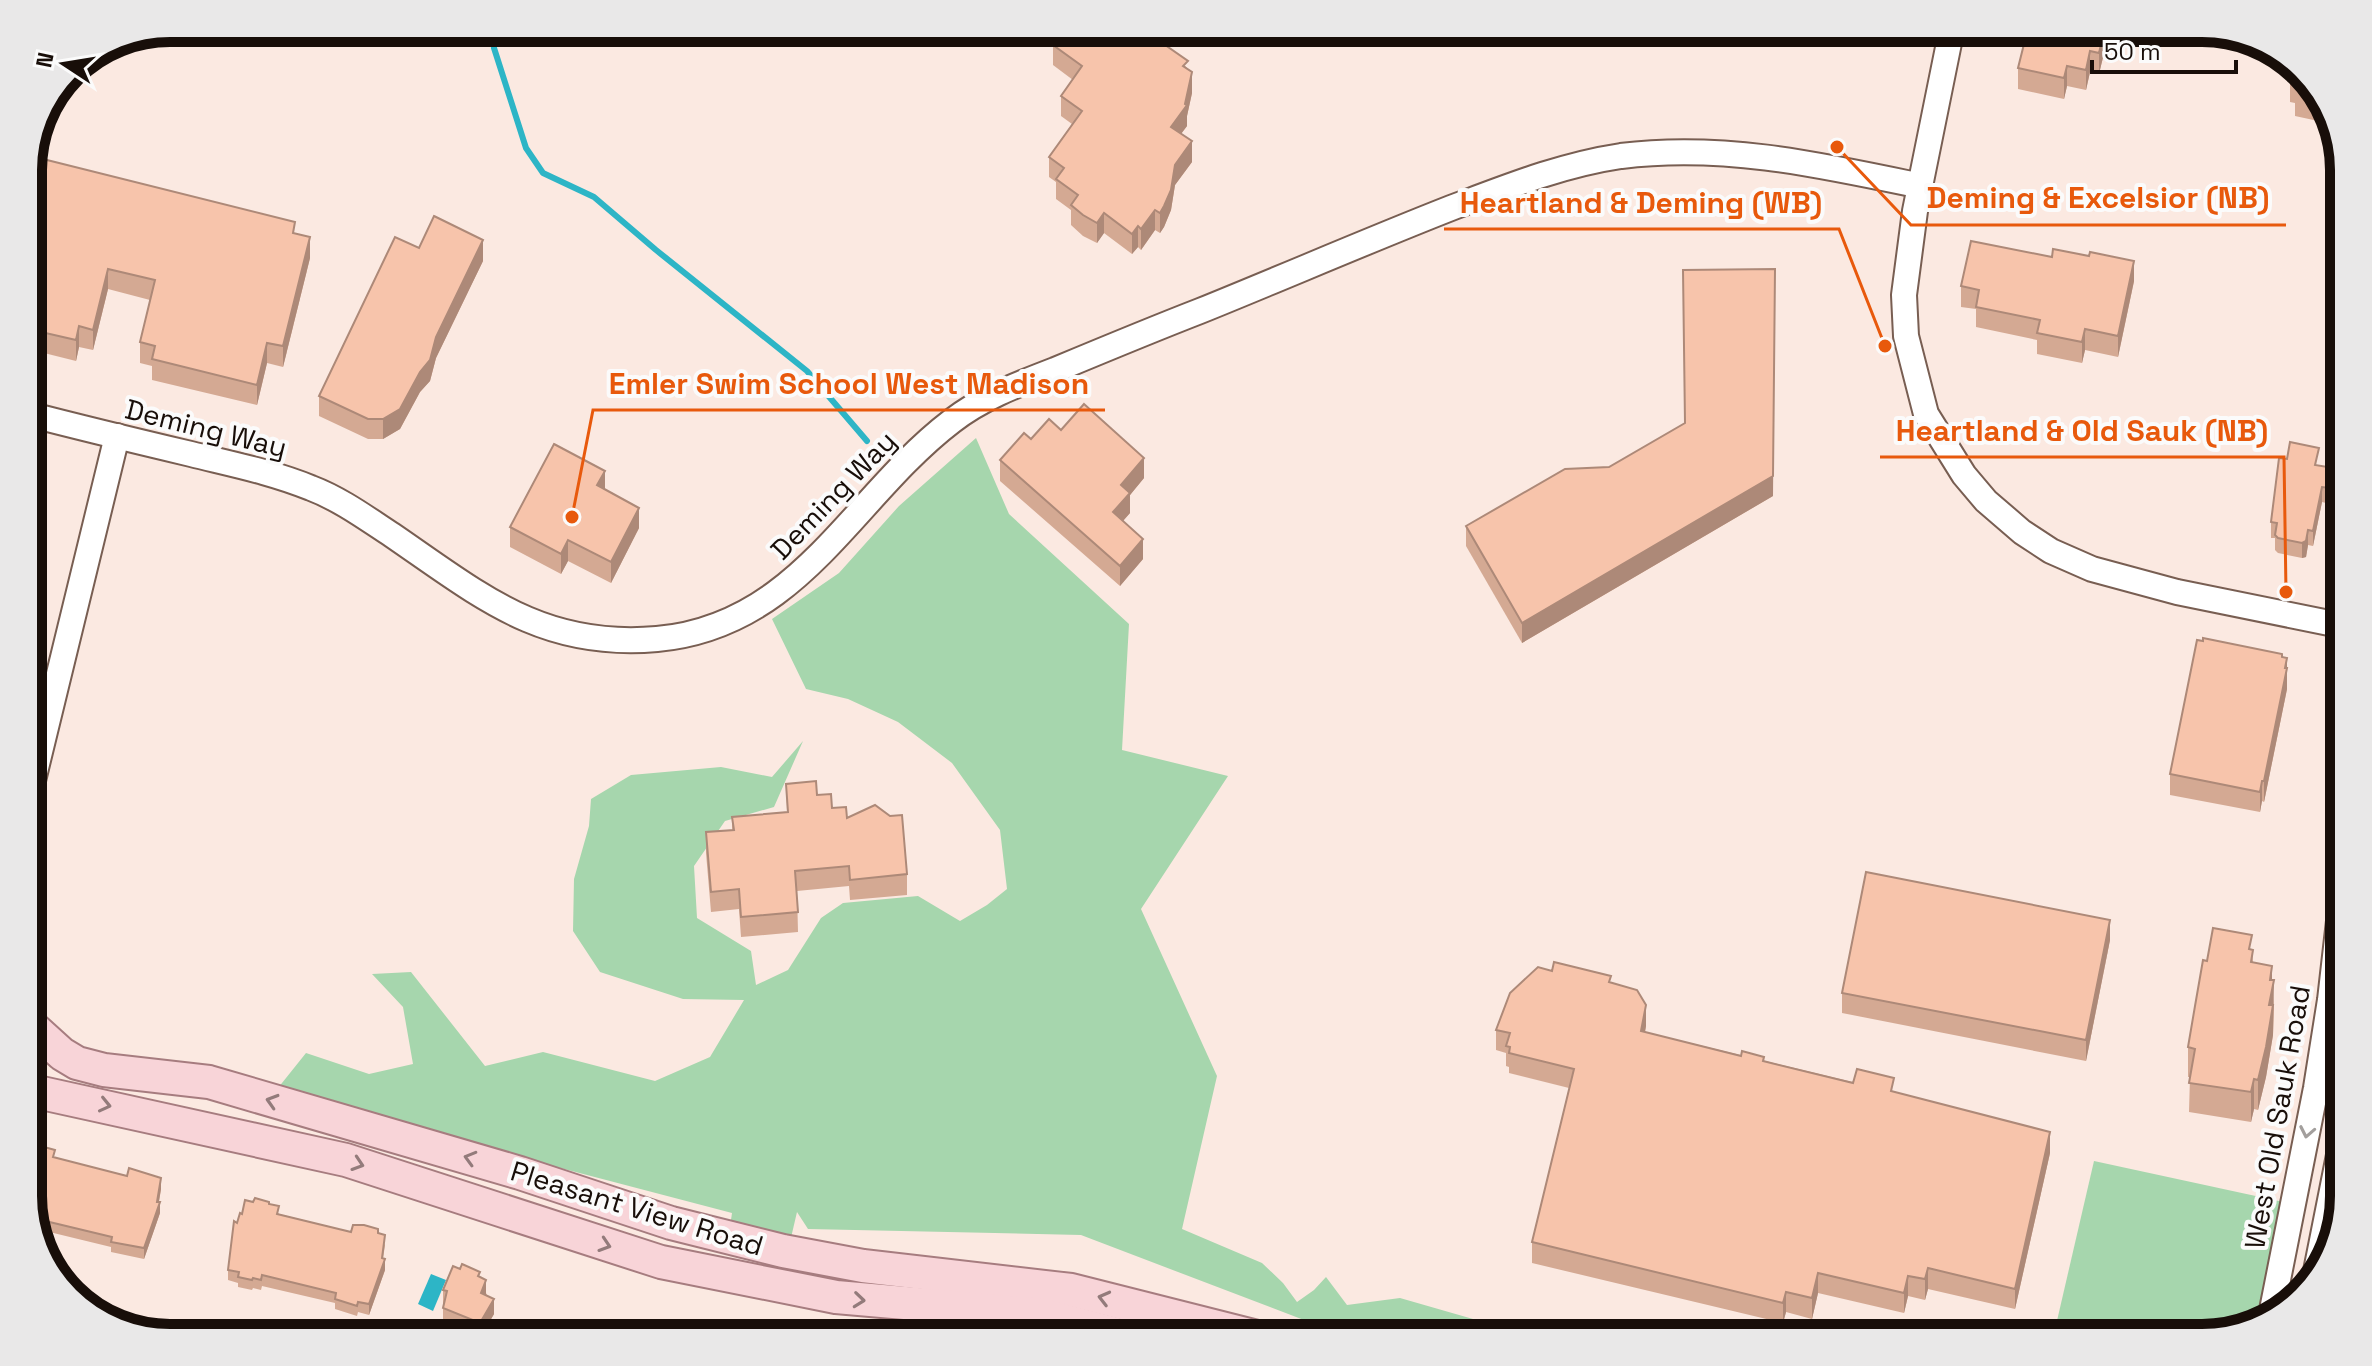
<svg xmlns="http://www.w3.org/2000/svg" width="2372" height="1366" font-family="'Space Grotesk',sans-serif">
  <rect width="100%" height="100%" fill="#fbe9e1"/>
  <g fill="#a6d6ad">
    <path d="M 976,438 L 1009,514 L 1129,624 L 1122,750 L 1228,776 L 1141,909 L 1217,1076 L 1182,1229 L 1262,1263 L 1283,1283 L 1297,1302 L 1314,1290 L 1326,1277 L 1347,1305 L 1400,1298 L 1539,1338 L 1351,1338 L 1081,1235 L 808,1229 L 797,1212 L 790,1242 L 730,1227 L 732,1213 L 274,1093 L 306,1053 L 369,1074 L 413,1064 L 403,1007 L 372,974 L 411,972 L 485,1066 L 543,1052 L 655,1081 L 710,1057 L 744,1000 L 683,999 L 600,972 L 573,931 L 574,879 L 589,826 L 591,799 L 631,775 L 721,767 L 772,777 L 803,741 L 774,807 L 725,821 L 694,866 L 697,918 L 751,951 L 756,985 L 788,970 L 821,918 L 843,903 L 918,896 L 960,921 L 987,905 L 1007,889 L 1000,830 L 952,763 L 898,722 L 848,699 L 806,689 L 772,619 L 839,573 L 899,506 Z"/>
    <path d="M 2094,1161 L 2293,1204 L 2270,1320 L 2202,1338 L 2053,1338 Z"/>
  </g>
  <path fill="#2db5c6" d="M 431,1274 L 446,1280 L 433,1311 L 418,1304 Z"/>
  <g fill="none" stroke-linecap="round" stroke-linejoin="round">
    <path stroke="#2db5c6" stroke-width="6" d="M 493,28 L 494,48 L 526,148 L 543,173 L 594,197 L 656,250 L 807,371 L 867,441"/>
    <g stroke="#785e52" stroke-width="28">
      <g id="minor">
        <path d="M 1952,28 L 1915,211 L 1904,295 L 1906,336 L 1926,414 L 1964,475 L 1986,501 L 2022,532 L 2051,551 L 2092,569 L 2177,592 L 2344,626"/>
        <path d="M 28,414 C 82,428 136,441 191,454 C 231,464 272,472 311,488 C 340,499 366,518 392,535 C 481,596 542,649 657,639 C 800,626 851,498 952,421 C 983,397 1019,384 1055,370 C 1103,350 1151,330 1200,311 C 1284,277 1367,241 1451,208 C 1507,187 1561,165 1621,156 C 1723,143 1821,165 1921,186"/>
        <path d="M 28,801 L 117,436"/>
        <path d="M 2315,1276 L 2344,1130"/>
        <path d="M 2270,1320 L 2316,1088 L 2330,1000 L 2344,877"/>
      </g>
    </g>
    <g stroke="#a67c7f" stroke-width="36">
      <g id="major">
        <path d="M 28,1021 L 33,1043 L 28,1060"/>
        <path d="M 31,1026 L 62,1054 L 77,1063 L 104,1070 L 209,1082 L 520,1173 L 671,1223 L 783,1251 L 863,1266 L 1071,1290 L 1261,1338"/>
        <path d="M 28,1090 L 346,1160 L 661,1262 L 836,1297 L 1043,1315 L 1132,1338"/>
      </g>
    </g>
    <use href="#minor" stroke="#fff" stroke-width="24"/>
    <use href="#major" stroke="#f8d4d8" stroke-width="32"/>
  </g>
  <g fill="#d4a993">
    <path d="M 1065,28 L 1181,28 L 1168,47 L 1188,69 L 1192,93 L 1187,116 L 1187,126 L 1181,134 L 1192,162 L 1175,185 L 1171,210 L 1164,227 L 1160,233 L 1155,230 L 1141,250 L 1138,247 L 1132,254 L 1104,233 L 1097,243 L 1083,236 L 1071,225 L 1071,210 L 1056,199 L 1056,182 L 1049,177 L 1049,157 L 1072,124 L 1061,116 L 1061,96 L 1073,80 L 1053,65 L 1053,45 Z"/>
    <path d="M 1789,28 L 1824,28 L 1824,40 L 1821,43 Z"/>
    <path d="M 2110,28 L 2099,74 L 2090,72 L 2086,90 L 2067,86 L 2064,99 L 2018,89 L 2018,68 Z"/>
    <path d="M 2292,66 L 2325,99 L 2332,124 L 2295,116 L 2295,103 L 2290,102 L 2290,72 Z"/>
    <path d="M 28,161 L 295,234 L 310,258 L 283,367 L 267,363 L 257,405 L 152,380 L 152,366 L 140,363 L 140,342 L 150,300 L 108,289 L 93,350 L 79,347 L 76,361 L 28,349 Z"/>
    <path d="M 419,248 L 483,261 L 436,358 L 430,381 L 420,392 L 400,429 L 383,439 L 368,439 L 319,416 L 319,396 Z"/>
    <path d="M 2134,281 L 2118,357 L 2085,350 L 2082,363 L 2037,354 L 2037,340 L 1976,327 L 1976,309 L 1961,307 L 1961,286 Z"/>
    <path d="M 1061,430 L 1144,478 L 1130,495 L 1130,513 L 1123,521 L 1143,559 L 1120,586 L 1000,481 L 1000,460 L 1031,439 Z"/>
    <path d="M 2318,465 L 2334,484 L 2330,504 L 2322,502 L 2313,546 L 2308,545 L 2306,557 L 2302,558 L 2278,553 L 2275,550 L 2275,538 L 2271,538 L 2271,522 Z"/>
    <path d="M 605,489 L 639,528 L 611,583 L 568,561 L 561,574 L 510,547 L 510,527 Z"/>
    <path d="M 1773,496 L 1522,643 L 1466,546 L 1466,526 Z"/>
    <path d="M 2282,657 L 2287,668 L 2287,689 L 2264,802 L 2262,801 L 2260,812 L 2170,795 L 2170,774 Z"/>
    <path d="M 786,784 L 817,795 L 832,808 L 847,818 L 907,874 L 907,895 L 850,900 L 849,886 L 797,891 L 798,932 L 741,937 L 739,909 L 711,912 L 706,853 L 706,832 L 732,830 L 732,817 L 787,812 Z"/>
    <path d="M 2110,940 L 2086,1061 L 1842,1013 L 1842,993 Z"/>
    <path d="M 2252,949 L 2253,962 L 2272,980 L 2274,1010 L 2273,1035 L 2266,1077 L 2258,1110 L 2254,1109 L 2251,1122 L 2189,1112 L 2190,1077 L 2188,1077 L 2188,1047 L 2207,961 Z"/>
    <path d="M 1611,983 L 1646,1026 L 1645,1032 L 1894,1092 L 2050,1153 L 2015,1309 L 1928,1289 L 1925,1300 L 1908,1296 L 1904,1313 L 1818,1293 L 1812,1319 L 1786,1312 L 1783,1323 L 1532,1263 L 1532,1242 L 1569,1088 L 1509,1073 L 1509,1067 L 1506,1066 L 1506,1053 L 1496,1050 L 1496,1030 Z"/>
    <path d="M 44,1147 L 55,1158 L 161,1189 L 159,1202 L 160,1213 L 144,1259 L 111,1252 L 111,1247 L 37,1229 L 37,1231 L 28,1205 Z"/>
    <path d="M 269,1204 L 279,1214 L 351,1232 L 378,1233 L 385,1245 L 383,1259 L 385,1270 L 369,1315 L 358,1312 L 357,1316 L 335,1309 L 335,1303 L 262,1286 L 261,1290 L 253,1288 L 252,1290 L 238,1287 L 238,1283 L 228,1280 L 228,1270 L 237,1223 L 242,1214 Z"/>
    <path d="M 480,1277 L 494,1314 L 480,1338 L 478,1338 L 443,1324 L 443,1290 Z"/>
  </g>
  <g fill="#ad8978">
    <path d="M 859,28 L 875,28 L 859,35 Z"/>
    <path d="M 1166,28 L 1181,28 L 1158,60 L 1158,40 Z"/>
    <path d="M 1821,28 L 1824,28 L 1824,40 L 1821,43 Z"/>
    <path d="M 2105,28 L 2110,28 L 2099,74 L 2099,53 Z"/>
    <path d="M 2090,51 L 2090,72 L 2086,90 L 2086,70 Z"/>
    <path d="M 2067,66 L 2067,86 L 2064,99 L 2064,78 Z"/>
    <path d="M 1192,72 L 1192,93 L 1187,116 L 1187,126 L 1171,147 L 1171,127 L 1185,104 Z"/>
    <path d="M 1192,141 L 1192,162 L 1175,185 L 1171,210 L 1164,227 L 1160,233 L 1160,213 L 1175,165 Z"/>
    <path d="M 1155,210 L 1155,230 L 1141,250 L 1141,229 Z"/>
    <path d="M 1104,213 L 1104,233 L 1097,243 L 1097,223 Z"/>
    <path d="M 1138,226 L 1138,247 L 1132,254 L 1132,234 Z"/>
    <path d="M 310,237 L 310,258 L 283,367 L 283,346 Z"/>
    <path d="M 483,240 L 483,261 L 436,358 L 430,381 L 420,392 L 400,429 L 383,439 L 383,419 L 436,337 Z"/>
    <path d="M 2134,261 L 2134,281 L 2118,357 L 2118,336 Z"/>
    <path d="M 108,269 L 108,289 L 93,350 L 93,330 Z"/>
    <path d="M 1775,269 L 1773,496 L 1522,643 L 1522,623 L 1773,476 Z"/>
    <path d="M 79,326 L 79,347 L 76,361 L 76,340 Z"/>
    <path d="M 2085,329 L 2085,350 L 2082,363 L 2082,342 Z"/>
    <path d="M 267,343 L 267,363 L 257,405 L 257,385 Z"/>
    <path d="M 1144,458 L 1144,478 L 1130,495 L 1130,513 L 1113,532 L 1113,512 L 1121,485 Z"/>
    <path d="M 2334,468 L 2334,484 L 2330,504 L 2330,488 Z"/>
    <path d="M 605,471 L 605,491 L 597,485 Z"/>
    <path d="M 2322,487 L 2322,502 L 2313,546 L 2313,531 Z"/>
    <path d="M 33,497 L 33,517 L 28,524 L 28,504 Z"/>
    <path d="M 639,508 L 639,528 L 611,583 L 611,562 Z"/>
    <path d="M 2308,530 L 2308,545 L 2306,557 L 2302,558 L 2302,543 Z"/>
    <path d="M 1143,539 L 1143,559 L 1120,586 L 1120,566 Z"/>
    <path d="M 568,540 L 568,561 L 561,574 L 561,554 Z"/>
    <path d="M 2287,658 L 2287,689 L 2264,802 L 2264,781 Z"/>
    <path d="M 2262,781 L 2262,801 L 2260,812 L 2260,792 Z"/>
    <path d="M 2110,920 L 2110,940 L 2086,1061 L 2086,1040 Z"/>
    <path d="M 2272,966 L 2272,987 L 2274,980 L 2273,1035 L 2266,1077 L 2258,1110 L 2258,1080 Z"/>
    <path d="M 1646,1005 L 1646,1026 L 1641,1052 L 1641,1031 Z"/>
    <path d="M 2254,1079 L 2254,1109 L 2251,1122 L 2251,1092 Z"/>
    <path d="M 2050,1132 L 2050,1153 L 2015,1309 L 2015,1289 Z"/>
    <path d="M 161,1178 L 161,1189 L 157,1212 L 160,1202 L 160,1213 L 144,1259 L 144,1248 L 157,1202 Z"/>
    <path d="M 385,1259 L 385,1270 L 369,1315 L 369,1304 Z"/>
    <path d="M 1928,1268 L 1928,1289 L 1925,1300 L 1925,1279 Z"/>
    <path d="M 1818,1273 L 1818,1293 L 1812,1319 L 1812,1298 Z"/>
    <path d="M 1908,1276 L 1908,1296 L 1904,1313 L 1904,1293 Z"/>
    <path d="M 486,1280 L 486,1295 L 481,1293 Z"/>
    <path d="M 1786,1292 L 1786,1312 L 1783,1323 L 1783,1303 Z"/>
    <path d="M 494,1299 L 494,1314 L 480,1338 L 480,1323 Z"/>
  </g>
  <g fill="#f7c4ab" stroke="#ad8978" stroke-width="2">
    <path d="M 1065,28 L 1166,28 L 1158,40 L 1188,61 L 1183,66 L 1192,72 L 1185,104 L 1187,105 L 1171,127 L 1192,141 L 1175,165 L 1171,190 L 1164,206 L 1160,213 L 1155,210 L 1141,229 L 1138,226 L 1132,234 L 1104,213 L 1097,223 L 1083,215 L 1071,205 L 1078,195 L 1056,179 L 1064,168 L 1049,157 L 1082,111 L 1061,96 L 1082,66 L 1053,45 Z"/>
    <path d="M 2028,28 L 2105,28 L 2099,53 L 2090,51 L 2086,70 L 2067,66 L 2064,78 L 2018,68 Z"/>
    <path d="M 2292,66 L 2317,91 L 2295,86 L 2297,74 L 2290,72 Z"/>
    <path d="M 31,156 L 295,222 L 293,233 L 310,237 L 283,346 L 267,343 L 257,385 L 152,359 L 155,346 L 140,342 L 155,280 L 108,269 L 93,330 L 79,326 L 76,340 L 28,329 L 28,161 Z"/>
    <path d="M 434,216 L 483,240 L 436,337 L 430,360 L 420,372 L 400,409 L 383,419 L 368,419 L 319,396 L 395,237 L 419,248 Z"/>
    <path d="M 1971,241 L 2052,257 L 2053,249 L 2089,256 L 2090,252 L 2134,261 L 2118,336 L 2085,329 L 2082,342 L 2037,333 L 2040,320 L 1976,307 L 1979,290 L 1961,286 Z"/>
    <path d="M 1775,269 L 1773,476 L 1522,623 L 1466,526 L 1565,469 L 1609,467 L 1685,423 L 1683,270 Z"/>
    <path d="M 1084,404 L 1144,458 L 1121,485 L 1130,493 L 1113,512 L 1143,539 L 1120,566 L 1000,460 L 1024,433 L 1031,439 L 1049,419 L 1061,430 Z"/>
    <path d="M 2290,442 L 2319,448 L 2315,465 L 2334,468 L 2330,488 L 2322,487 L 2313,531 L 2308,530 L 2306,541 L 2302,543 L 2278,538 L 2275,535 L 2277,523 L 2271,522 L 2279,458 L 2287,459 Z"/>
    <path d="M 554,444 L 605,471 L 597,485 L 639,508 L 611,562 L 568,540 L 561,554 L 510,527 Z"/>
    <path d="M 28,494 L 33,497 L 28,504 Z"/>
    <path d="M 2203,638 L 2282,654 L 2282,657 L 2287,658 L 2285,668 L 2287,668 L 2264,781 L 2262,781 L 2260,792 L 2170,774 L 2197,640 L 2203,641 Z"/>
    <path d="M 816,781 L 817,795 L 831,794 L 832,808 L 846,807 L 847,818 L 875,805 L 890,816 L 902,815 L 907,874 L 850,880 L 849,866 L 795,871 L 798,912 L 741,917 L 739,889 L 711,892 L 706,832 L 734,830 L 732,817 L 788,812 L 786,784 Z"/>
    <path d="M 1866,872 L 2110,920 L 2086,1040 L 1842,993 Z"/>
    <path d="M 2213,928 L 2252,935 L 2249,949 L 2253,950 L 2251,962 L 2272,966 L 2270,980 L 2274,980 L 2269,1005 L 2273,1005 L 2266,1047 L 2258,1080 L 2254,1079 L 2251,1092 L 2189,1083 L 2195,1049 L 2188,1047 L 2195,1006 L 2203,960 L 2207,961 Z"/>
    <path d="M 1554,962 L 1611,976 L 1609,982 L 1637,990 L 1646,1005 L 1641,1031 L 1741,1056 L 1742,1051 L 1764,1057 L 1763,1061 L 1853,1083 L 1857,1069 L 1894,1078 L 1891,1091 L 2050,1132 L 2015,1289 L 1928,1268 L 1925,1279 L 1908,1276 L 1904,1293 L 1818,1273 L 1812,1298 L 1786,1292 L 1783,1303 L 1532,1242 L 1574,1069 L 1509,1053 L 1510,1047 L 1506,1046 L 1510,1033 L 1496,1030 L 1510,993 L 1538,967 L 1552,971 Z"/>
    <path d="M 31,1142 L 44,1145 L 44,1147 L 55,1150 L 53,1157 L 127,1176 L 129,1168 L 161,1178 L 157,1202 L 160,1202 L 144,1248 L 111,1242 L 112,1237 L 37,1219 L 36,1224 L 35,1223 L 28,1205 L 28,1145 Z"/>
    <path d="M 255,1198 L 269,1202 L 269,1204 L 279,1206 L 277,1214 L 351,1232 L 353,1225 L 364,1225 L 378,1229 L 378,1233 L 385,1235 L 382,1258 L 385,1259 L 369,1304 L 358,1302 L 357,1306 L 335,1299 L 336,1293 L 262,1275 L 261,1280 L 253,1278 L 252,1280 L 238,1277 L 239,1272 L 228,1270 L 234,1221 L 237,1223 L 240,1213 L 242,1214 L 245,1200 L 253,1202 Z"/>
    <path d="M 462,1264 L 480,1272 L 478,1276 L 486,1280 L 481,1293 L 494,1299 L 480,1323 L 443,1308 L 447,1291 L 443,1290 L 453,1266 L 460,1269 Z"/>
    <path d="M 614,1322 L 652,1338 L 605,1338 Z"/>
  </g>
  <defs><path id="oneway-chevron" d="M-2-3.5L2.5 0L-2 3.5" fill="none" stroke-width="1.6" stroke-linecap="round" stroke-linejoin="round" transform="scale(2)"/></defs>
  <g stroke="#937b7b">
    <use href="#oneway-chevron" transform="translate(272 1101) rotate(-163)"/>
    <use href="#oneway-chevron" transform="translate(105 1105) rotate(13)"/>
    <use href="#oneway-chevron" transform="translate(470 1158) rotate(-164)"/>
    <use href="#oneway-chevron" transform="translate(358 1164) rotate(18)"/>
    <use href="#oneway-chevron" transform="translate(605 1245) rotate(18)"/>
    <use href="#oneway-chevron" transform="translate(1104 1298) rotate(-166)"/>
    <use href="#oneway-chevron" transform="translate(859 1300) rotate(6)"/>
  </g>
  <use stroke="#a39f9d" href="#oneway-chevron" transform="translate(2307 1132) rotate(101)"/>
  <g text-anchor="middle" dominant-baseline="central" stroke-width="8" stroke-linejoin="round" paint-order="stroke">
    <g font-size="28" fill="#180e09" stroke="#fbfbfb">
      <text transform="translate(206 428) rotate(14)">Deming Way</text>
      <text transform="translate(833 495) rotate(-46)">Deming Way</text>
      <text transform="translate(2277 1117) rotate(-80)">West Old Sauk Road</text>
      <text transform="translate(637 1208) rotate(17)">Pleasant View Road</text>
    </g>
  </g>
  <path d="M0 0H2372V1366H0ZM170 42H2202A128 128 0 0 1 2330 170V1196A128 128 0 0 1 2202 1324H170A128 128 0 0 1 42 1196V170A128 128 0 0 1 170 42Z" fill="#e9e8e8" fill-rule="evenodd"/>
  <path fill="none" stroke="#180e09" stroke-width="10" d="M170 42H2202A128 128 0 0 1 2330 170V1196A128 128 0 0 1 2202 1324H170A128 128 0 0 1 42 1196V170A128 128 0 0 1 170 42Z"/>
  <path fill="none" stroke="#e8590c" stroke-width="3" d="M1837 147L1911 225H2286M1885 346L1839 229H1444M572 517L593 410H1105M2286 592L2284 457H1880"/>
  <g fill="#e8590c" stroke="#fbfbfb" stroke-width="3">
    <circle cx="1837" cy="147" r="8"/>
    <circle cx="1885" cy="346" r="8"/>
    <circle cx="572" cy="517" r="8"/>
    <circle cx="2286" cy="592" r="8"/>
  </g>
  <g font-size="30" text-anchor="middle" font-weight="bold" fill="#e8590c" stroke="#fbfbfb" stroke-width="8" stroke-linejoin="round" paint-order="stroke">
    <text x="2098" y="208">Deming &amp; Excelsior (NB)</text>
    <text x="1641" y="213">Heartland &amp; Deming (WB)</text>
    <text x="849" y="394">Emler Swim School West Madison</text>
    <text x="2082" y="441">Heartland &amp; Old Sauk (NB)</text>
  </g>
  <g transform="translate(64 64) rotate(282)" stroke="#fbfbfb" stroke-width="6" paint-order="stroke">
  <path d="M0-6L14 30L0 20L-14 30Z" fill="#180e09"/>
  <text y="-12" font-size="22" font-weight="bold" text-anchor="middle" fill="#180e09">N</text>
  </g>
  <path d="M2092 60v12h144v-12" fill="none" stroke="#180e09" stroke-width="4"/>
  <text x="2104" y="60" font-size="24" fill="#180e09" stroke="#fbfbfb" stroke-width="6" paint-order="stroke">50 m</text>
</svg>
